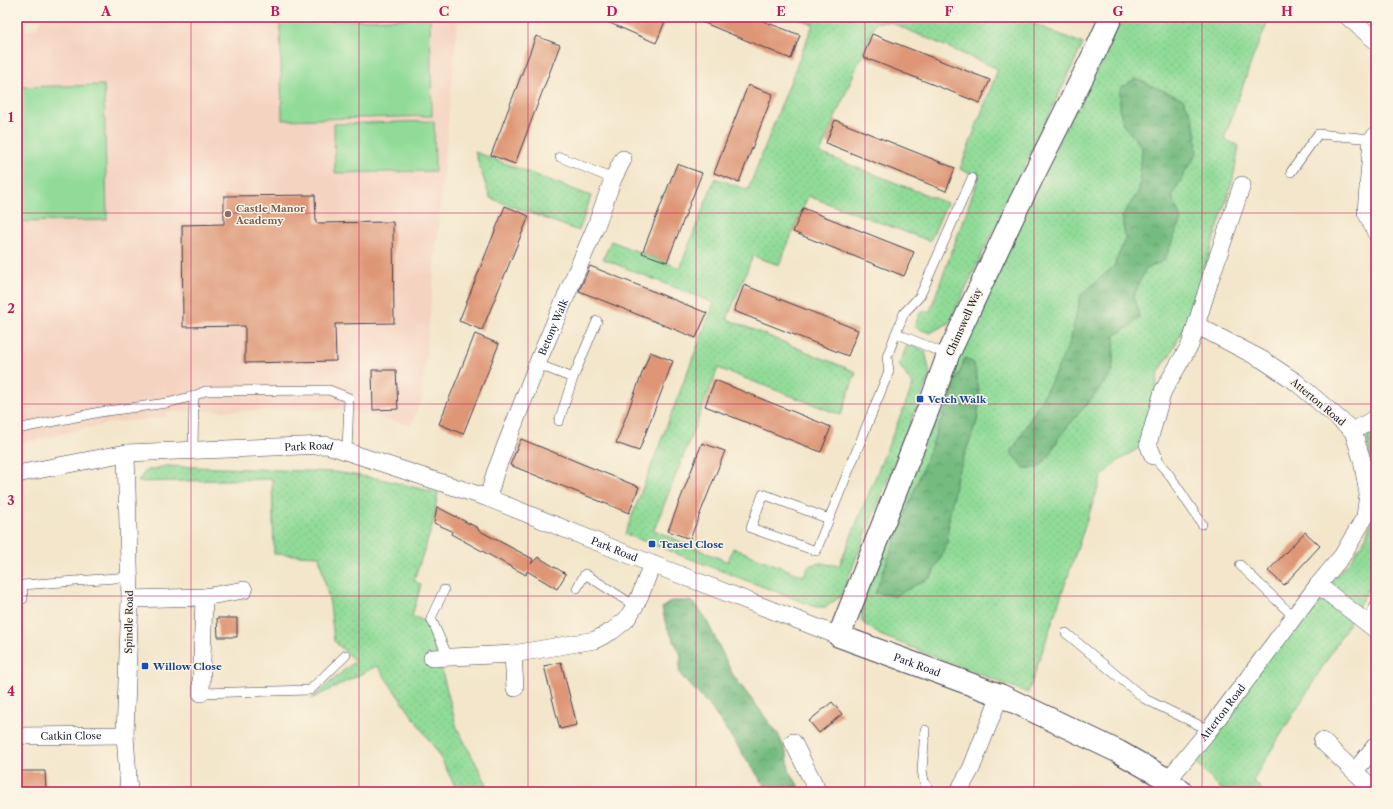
<svg xmlns="http://www.w3.org/2000/svg" width="1393" height="809" font-family="'Libre Caslon Text',serif">
  <defs>
    <pattern id="grass-dots" width="8" height="8" patternUnits="userSpaceOnUse"><rect width="8" height="8" fill="#90db98"/><path d="M2 2h.1M6 6h.1" fill="none" stroke="#7cbc84" stroke-width="1.8" stroke-linecap="round"/></pattern>
    <pattern id="forest-crowns" width="20" height="18" patternUnits="userSpaceOnUse"><rect width="20" height="18" fill="#74bb80"/><path d="M2 6a3 3 0 1 1 6 0M12 15a3 3 0 1 1 6 0" fill="none" stroke="#5f986a"/></pattern>
  </defs>
  <rect width="100%" height="100%" fill="#fcf5e5"/>
  <filter id="ink" filterUnits="userSpaceOnUse"><feTurbulence type="fractalNoise" baseFrequency=".025" numOctaves="2"/><feDisplacementMap in="SourceGraphic" scale="8" xChannelSelector="R" yChannelSelector="G"/><feConvolveMatrix kernelMatrix="1 2 1 2 8 2 1 2 1" color-interpolation-filters="sRGB"/></filter>
  <filter id="wash" filterUnits="userSpaceOnUse"><feTurbulence type="fractalNoise" baseFrequency=".012" numOctaves="4" result="noise"/><feDisplacementMap in="SourceGraphic" scale="16" xChannelSelector="R" yChannelSelector="G"/><feGaussianBlur stdDeviation="0.9" result="paint"/><feColorMatrix in="noise" values="0 0 0 0 0 0 0 0 0 0 0 0 0 0 0 0 0 1.4 0 .05"/><feComposite in="paint" operator="in"/></filter>
  <g filter="url(#wash)">
    <rect width="100%" height="100%" fill="#f3e6ca"/>
    <path fill="#f5d3c1" d="M 43,17 L 458,17 L 422,398 L 411,425 L 342,409 L 167,412 L 166,417 L 110,423 L 17,444 L 17,29 L 32,30 L 38,26 Z"/>
    <g fill="url(#grass-dots)" stroke="#597e6a">
      <path d="M 794,17 L 1018,17 L 1083,44 L 949,323 L 930,333 L 914,327 L 921,311 L 930,311 L 979,177 L 960,169 L 998,69 L 890,22 L 876,22 L 820,153 L 947,203 L 930,241 L 808,196 L 779,265 L 753,256 L 727,319 L 856,372 L 841,415 L 718,368 L 654,530 L 728,562 L 733,548 L 803,576 L 810,565 L 821,563 L 839,566 L 913,385 L 899,365 L 908,343 L 925,351 L 930,374 L 841,596 L 826,607 L 816,607 L 625,534 L 714,303 L 603,259 L 611,241 L 680,268 L 715,178 L 748,190 L 813,24 Z"/>
      <path d="M 1121,17 L 1270,17 L 1253,57 L 1224,139 L 1239,146 L 1233,179 L 1190,315 L 1171,353 L 1158,373 L 1155,395 L 1142,446 L 1116,462 L 1102,476 L 1028,693 L 880,635 L 862,622 L 862,604 L 932,413 L 1034,190 Z"/>
      <path d="M 475,152 L 591,196 L 579,231 L 490,198 Z"/>
      <path d="M 1376,425 L 1376,575 L 1345,630 L 1253,780 L 1264,792 L 1224,792 L 1193,760 L 1297,619 L 1350,561 L 1366,537 L 1374,514 L 1376,496 L 1367,436 Z"/>
      <path d="M 166,466 L 334,472 L 381,479 L 438,493 L 432,527 L 414,580 L 421,585 L 412,616 L 429,623 L 457,728 L 491,792 L 458,792 L 437,751 L 377,666 L 311,699 L 355,661 L 334,641 L 330,604 L 319,556 L 274,554 L 272,479 L 138,482 L 145,471 Z"/>
    </g>
    <g fill="url(#forest-crowns)" stroke="#4b6e5e">
      <path d="M 1136,79 L 1183,99 L 1193,118 L 1196,137 L 1197,154 L 1186,170 L 1172,197 L 1181,219 L 1165,260 L 1145,270 L 1133,297 L 1138,308 L 1139,318 L 1128,328 L 1115,335 L 1112,374 L 1059,437 L 1050,455 L 1038,468 L 1024,468 L 1011,453 L 1051,382 L 1070,342 L 1081,295 L 1114,266 L 1125,239 L 1122,216 L 1139,191 L 1142,147 L 1123,125 L 1120,111 L 1120,88 Z"/>
      <path d="M 965,358 L 974,363 L 980,397 L 977,422 L 957,475 L 949,518 L 947,545 L 931,577 L 895,596 L 875,593 Z"/>
      <path d="M 671,601 L 690,601 L 698,607 L 706,619 L 733,675 L 778,734 L 787,754 L 789,770 L 802,792 L 769,792 L 712,709 L 679,673 L 681,655 L 666,625 L 662,608 Z"/>
    </g>
    <g fill="#90db98" stroke="#597e6a">
      <path d="M 430,18 L 432,116 L 282,120 L 280,22 Z"/>
      <path d="M 104,85 L 107,220 L 17,222 L 17,87 Z"/>
      <path d="M 434,121 L 435,171 L 335,173 L 334,124 Z"/>
    </g>
    <g id="blocks">
      <g fill="#de9676">
        <path d="M 596,17 L 667,17 L 656,43 Z"/>
        <path d="M 690,17 L 752,17 L 800,35 L 791,59 Z"/>
        <path d="M 872,34 L 990,80 L 980,103 L 863,57 Z"/>
        <path d="M 536,36 L 560,45 L 515,164 L 491,155 Z"/>
        <path d="M 748,85 L 773,94 L 739,182 L 714,173 Z"/>
        <path d="M 835,120 L 955,168 L 946,191 L 826,143 Z"/>
        <path d="M 677,164 L 702,173 L 667,262 L 642,253 Z"/>
        <path d="M 315,195 L 316,223 L 393,222 L 394,323 L 335,324 L 336,361 L 245,363 L 245,326 L 183,327 L 182,225 L 224,224 L 224,196 Z"/>
        <path d="M 505,206 L 529,216 L 482,330 L 459,321 Z"/>
        <path d="M 803,208 L 914,252 L 904,276 L 793,232 Z"/>
        <path d="M 590,266 L 707,313 L 696,338 L 579,291 Z"/>
        <path d="M 744,285 L 858,330 L 848,356 L 734,311 Z"/>
        <path d="M 475,334 L 499,344 L 463,434 L 439,424 Z"/>
        <path d="M 650,352 L 673,361 L 639,451 L 616,443 Z"/>
        <path d="M 372,370 L 396,370 L 398,409 L 373,410 Z"/>
        <path d="M 715,380 L 831,427 L 821,452 L 705,406 Z"/>
        <path d="M 521,439 L 639,487 L 629,513 L 510,465 Z"/>
        <path d="M 702,443 L 725,451 L 690,539 L 668,531 Z"/>
        <path d="M 437,507 L 478,528 L 478,530 L 533,559 L 531,564 L 538,557 L 566,574 L 557,589 L 527,571 L 526,575 L 451,534 L 452,531 L 434,523 Z"/>
        <path d="M 1305,532 L 1320,546 L 1284,585 L 1268,571 Z"/>
        <path d="M 217,618 L 237,618 L 237,637 L 218,637 Z"/>
        <path d="M 561,662 L 577,725 L 560,729 L 544,666 Z"/>
        <path d="M 832,702 L 842,714 L 819,733 L 809,721 Z"/>
        <path d="M 17,771 L 45,771 L 46,791 L 17,790 Z"/>
      </g>
    </g>
  </g>
  <g filter="url(#ink)">
    <use href="#blocks" fill-opacity="0" stroke="#413f50" stroke-width="1"/>
    <g fill="none" stroke-linecap="round" stroke-linejoin="round">
      <g stroke="#413f50" stroke-width="10">
        <g id="lane">
          <path d="M 560,157 L 613,179"/>
          <path d="M 1291,172 L 1318,134 L 1372,139"/>
          <path d="M 896,333 L 948,355"/>
          <path d="M 537,364 L 573,378"/>
          <path d="M 559,421 L 573,378 L 597,321"/>
          <path d="M 17,429 L 100,412 L 167,403 L 194,396"/>
          <path d="M 193,450 L 194,396 L 205,391 L 329,390 L 349,398 L 347,452"/>
          <path d="M 1153,456 L 1168,473 L 1202,524"/>
          <path d="M 829,519 L 763,494 L 751,528 L 816,551 L 889,371 L 887,357 L 896,333 L 904,313 L 920,296 L 972,178"/>
          <path d="M 1240,565 L 1294,617"/>
          <path d="M 577,588 L 585,574 L 635,606"/>
          <path d="M 444,590 L 431,618 L 448,657"/>
          <path d="M 23,599 L 22,585 L 129,577"/>
          <path d="M 1366,622 L 1376,604"/>
          <path d="M 1066,633 L 1145,699 L 1209,730"/>
          <path d="M 201,693 L 310,690 L 346,655"/>
          <path d="M 925,730 L 922,770 L 924,781 L 930,792"/>
        </g>
      </g>
      <g stroke="#413f50" stroke-width="18">
        <g id="street">
          <path d="M 1348,17 L 1376,41"/>
          <path d="M 1376,135 L 1372,139 L 1366,212 L 1376,233"/>
          <path d="M 1353,431 L 1376,418"/>
          <path d="M 126,453 L 130,599 L 125,735 L 129,792"/>
          <path d="M 1153,456 L 1148,444 L 1163,391 L 1190,345 L 1210,280 L 1242,185"/>
          <path id="s1" d="M 17,474 L 126,453 L 327,445 L 488,498 L 652,564 L 839,636"/>
          <path id="s2" d="M 488,498 L 495,473 L 540,357 L 596,226 L 613,179 L 623,159"/>
          <path d="M 1318,585 L 1376,630"/>
          <path d="M 204,597 L 244,590"/>
          <path d="M 130,599 L 204,597 L 201,693"/>
          <path d="M 432,658 L 513,654"/>
          <path d="M 515,688 L 513,654 L 595,640 L 612,631 L 626,620 L 635,606 L 642,591 L 652,564"/>
          <path id="s3" d="M 17,736 L 125,735"/>
          <path d="M 1322,741 L 1372,788"/>
          <path d="M 793,742 L 818,792"/>
          <path d="M 1355,771 L 1376,745"/>
          <path id="s4" d="M 1168,780 L 1209,730 L 1318,585 L 1342,556 L 1365,517 L 1368,494 L 1362,460 L 1353,431 L 1296,382 L 1263,360 L 1196,325"/>
          <path d="M 958,792 L 971,769 L 1000,695"/>
        </g>
      </g>
      <g stroke="#413f50" stroke-width="24">
        <g id="secondary">
          <path id="s5" d="M 1111,17 L 1097,48 L 1019,204 L 948,355 L 929,407 L 839,636 L 1000,695 L 1119,752 L 1168,780 L 1182,792"/>
        </g>
      </g>
      <use href="#lane" stroke="#fff" stroke-width="9"/>
      <use href="#street" stroke="#fff" stroke-width="17"/>
      <use href="#secondary" stroke="#fff" stroke-width="22"/>
    </g>
  </g>
  <path fill="none" stroke="#c2185b" stroke-width="1" stroke-opacity="0.55" d="M 191,17 L 191,792M 359,17 L 359,792M 528,17 L 528,792M 696,17 L 696,792M 865,17 L 865,792M 1034,17 L 1034,792M 1202,17 L 1202,792M 17,213 L 1376,213M 17,404 L 1376,404M 17,596 L 1376,596"/>
  <circle fill="#8d6e63" stroke="#fcf5e5" stroke-width="1.5" cx="228" cy="214" r="4"/>
  <g fill="#1a4fb4" stroke="#fcf5e5" stroke-width="1.5">
    <rect x="916" y="395" width="8" height="8" rx="2"/>
    <rect x="648" y="540" width="8" height="8" rx="2"/>
    <rect x="141" y="662" width="8" height="8" rx="2"/>
  </g>
  <g text-anchor="middle" dominant-baseline="central" stroke-width="3" stroke-linejoin="round" paint-order="stroke">
    <g font-size="10" font-weight="bold" fill="#785e54" stroke="#fcf5e5" text-anchor="start">
      <text x="236" y="208">Castle Manor<tspan x="236" dy="12">Academy</tspan></text>
    </g>
    <g font-size="10" fill="#22223b" stroke="#fcf5e5">
      <text transform="translate(964 322) rotate(-66)">Chimswell Way</text>
      <text stroke="none"><textPath href="#s2" startOffset="183">Betony Walk</textPath></text>
      <text transform="translate(1318 402) rotate(40)">Atterton Road</text>
      <text stroke="none"><textPath href="#s1" startOffset="294">Park Road</textPath></text>
      <text stroke="none"><textPath href="#s1" startOffset="618">Park Road</textPath></text>
      <text transform="translate(129 622) rotate(-89)">Spindle Road</text>
      <text stroke="none"><textPath href="#s5" startOffset="760">Park Road</textPath></text>
      <text stroke="none"><textPath href="#s4" startOffset="87">Atterton Road</textPath></text>
      <text stroke="none"><textPath href="#s3" startOffset="54">Catkin Close</textPath></text>
    </g>
    <g font-size="10" font-weight="bold" fill="#164399" stroke="#fcf5e5" text-anchor="start">
      <text x="928" y="399">Vetch Walk</text>
      <text x="660" y="544">Teasel Close</text>
      <text x="153" y="666">Willow Close</text>
    </g>
  </g>
  <rect width="1393" height="809" fill="none" stroke="#fcf5e5" stroke-width="44"/>
  <rect x="22" y="22" width="1349" height="765" fill="none" stroke="#c2185b" stroke-width="1.5"/>
  <g font-size="13" text-anchor="middle" font-weight="bold" fill="#c2185b">
    <text x="106" y="16">A</text>
    <text x="275" y="16">B</text>
    <text x="444" y="16">C</text>
    <text x="612" y="16">D</text>
    <text x="781" y="16">E</text>
    <text x="949" y="16">F</text>
    <text x="1118" y="16">G</text>
    <text x="1287" y="16">H</text>
    <text x="11" y="122">1</text>
    <text x="11" y="313">2</text>
    <text x="11" y="505">3</text>
    <text x="11" y="696">4</text>
  </g>
</svg>
